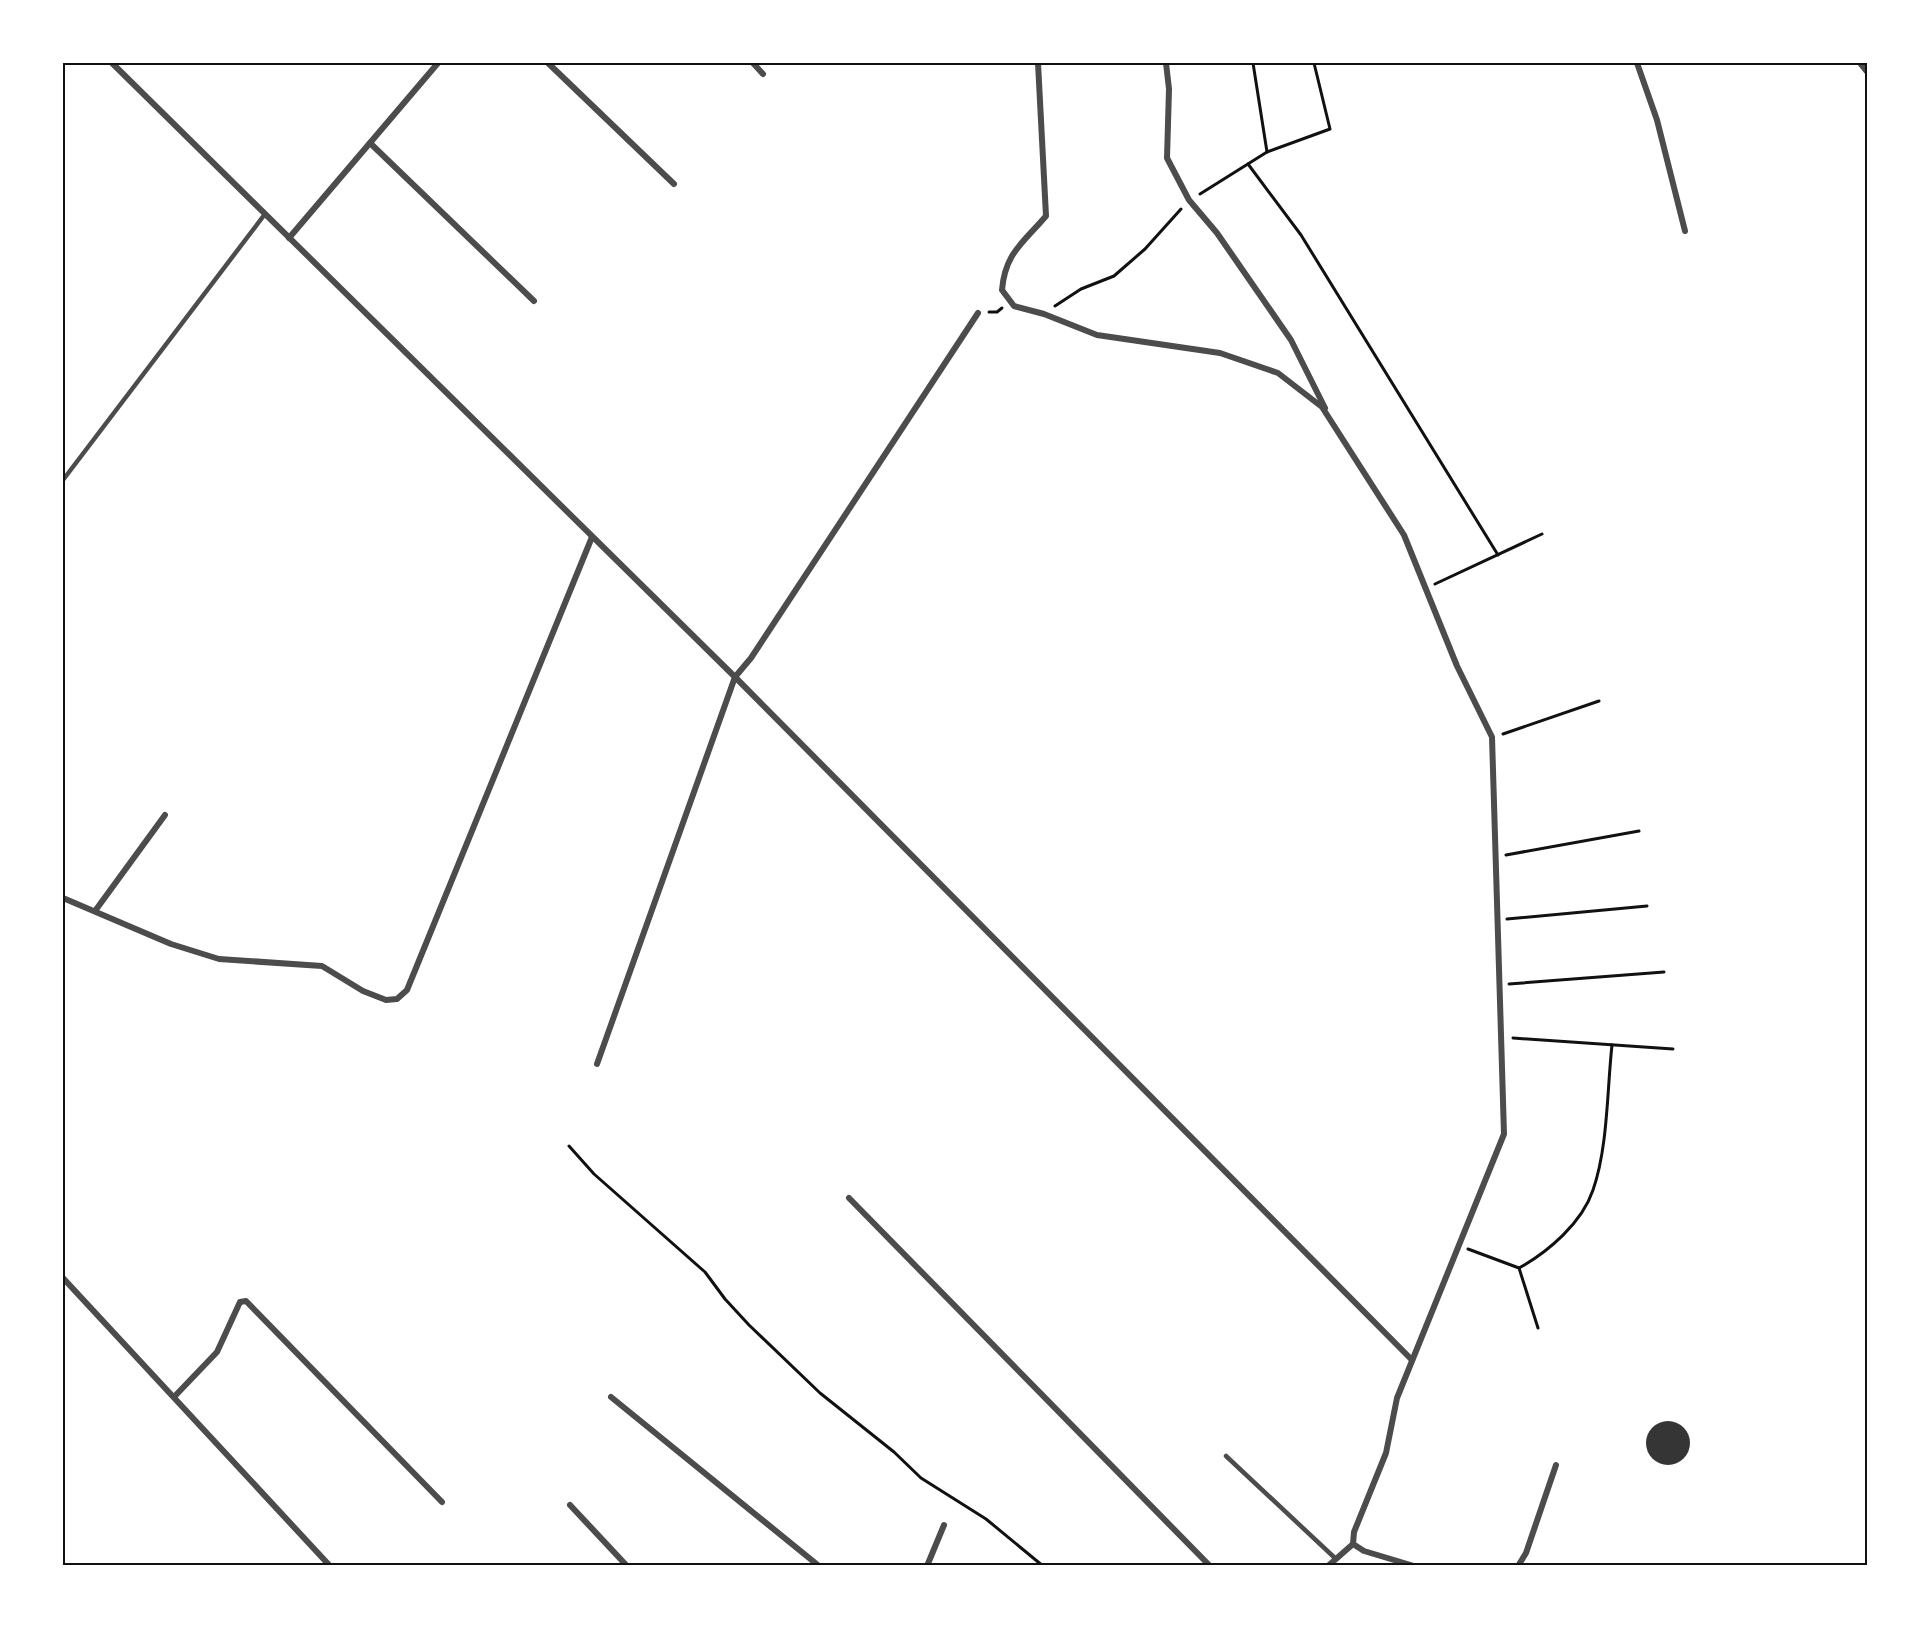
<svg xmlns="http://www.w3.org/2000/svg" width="1931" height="1629" font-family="'Fira Sans Condensed',sans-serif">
  <rect width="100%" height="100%" fill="#fff"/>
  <circle fill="#353535" cx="1668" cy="1443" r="22"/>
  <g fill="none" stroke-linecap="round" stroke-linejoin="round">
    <g stroke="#111" stroke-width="3">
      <path d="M 1253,63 L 1267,152"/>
      <path d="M 1248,164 L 1301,235 L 1498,555"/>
      <path d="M 1200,194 L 1267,152 L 1330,129 L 1314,63"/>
      <path d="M 1055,306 L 1081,289 L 1114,276 L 1145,249 L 1181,209"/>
      <path d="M 989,312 L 997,312 L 1002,308"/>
      <path d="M 1435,584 L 1542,534"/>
      <path d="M 1503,734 L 1599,701"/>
      <path d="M 1506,855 L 1639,831"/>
      <path d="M 1507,919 L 1647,906"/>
      <path d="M 1509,984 L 1664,972"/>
      <path d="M 1513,1038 L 1673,1049"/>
      <path d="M 569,1146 L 594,1174 L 705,1272 L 725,1299 L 749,1325 L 820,1393 L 894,1452 L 921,1478 L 986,1519 L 1043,1566"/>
      <path d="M 1468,1249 L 1519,1268 L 1538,1328"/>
      <path d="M 1519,1268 C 1548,1252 1582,1223 1593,1190 C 1608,1147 1607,1090 1612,1045"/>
    </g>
    <g stroke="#4c4c4c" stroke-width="4.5">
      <path d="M 63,480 L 265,214"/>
      <path d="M 1226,1456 L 1336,1559"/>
    </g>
    <g stroke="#4c4c4c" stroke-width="6">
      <path d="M 112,63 L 735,677 L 1412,1360"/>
      <path d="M 548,63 L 674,184"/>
      <path d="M 753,63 L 763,74"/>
      <path d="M 1038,63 L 1046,216 C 1023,243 1005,253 1002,290 L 1014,306 L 1044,314 L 1097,335 L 1220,353 L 1278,373 L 1322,407 L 1404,535 L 1457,666 L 1492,737 L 1504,1134 L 1397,1398 L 1386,1453 L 1354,1532 L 1353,1544"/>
      <path d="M 1166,63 L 1169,89 L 1167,158 L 1189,200 L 1217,233 L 1291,340 L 1325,408"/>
      <path d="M 1637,63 L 1657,120 L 1685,231"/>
      <path d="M 1860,63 L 1868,73"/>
      <path d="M 370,143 L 534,301"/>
      <path d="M 289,238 L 438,63"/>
      <path d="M 63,898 L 171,944 L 219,959 L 322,966 L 363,991 L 386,1000 L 397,999 L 407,990 L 592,537"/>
      <path d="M 95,911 L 165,815"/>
      <path d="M 597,1064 L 735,677 L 751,658 L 978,313"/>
      <path d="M 849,1198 L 1210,1566"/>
      <path d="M 63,1278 L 330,1566"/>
      <path d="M 174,1397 L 217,1352 L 240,1302 L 246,1301 L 442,1502"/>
      <path d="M 611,1397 L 819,1566"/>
      <path d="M 570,1505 L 627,1566"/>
      <path d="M 1353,1544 L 1364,1551 L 1414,1566"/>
      <path d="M 927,1566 L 944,1525"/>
      <path d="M 1328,1566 L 1353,1544"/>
      <path d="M 1518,1566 L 1526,1553 L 1556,1465"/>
    </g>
  </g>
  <rect width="1931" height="1629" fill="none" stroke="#ffffff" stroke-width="129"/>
  <rect x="64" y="64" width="1802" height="1500" fill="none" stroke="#111" stroke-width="2"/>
</svg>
